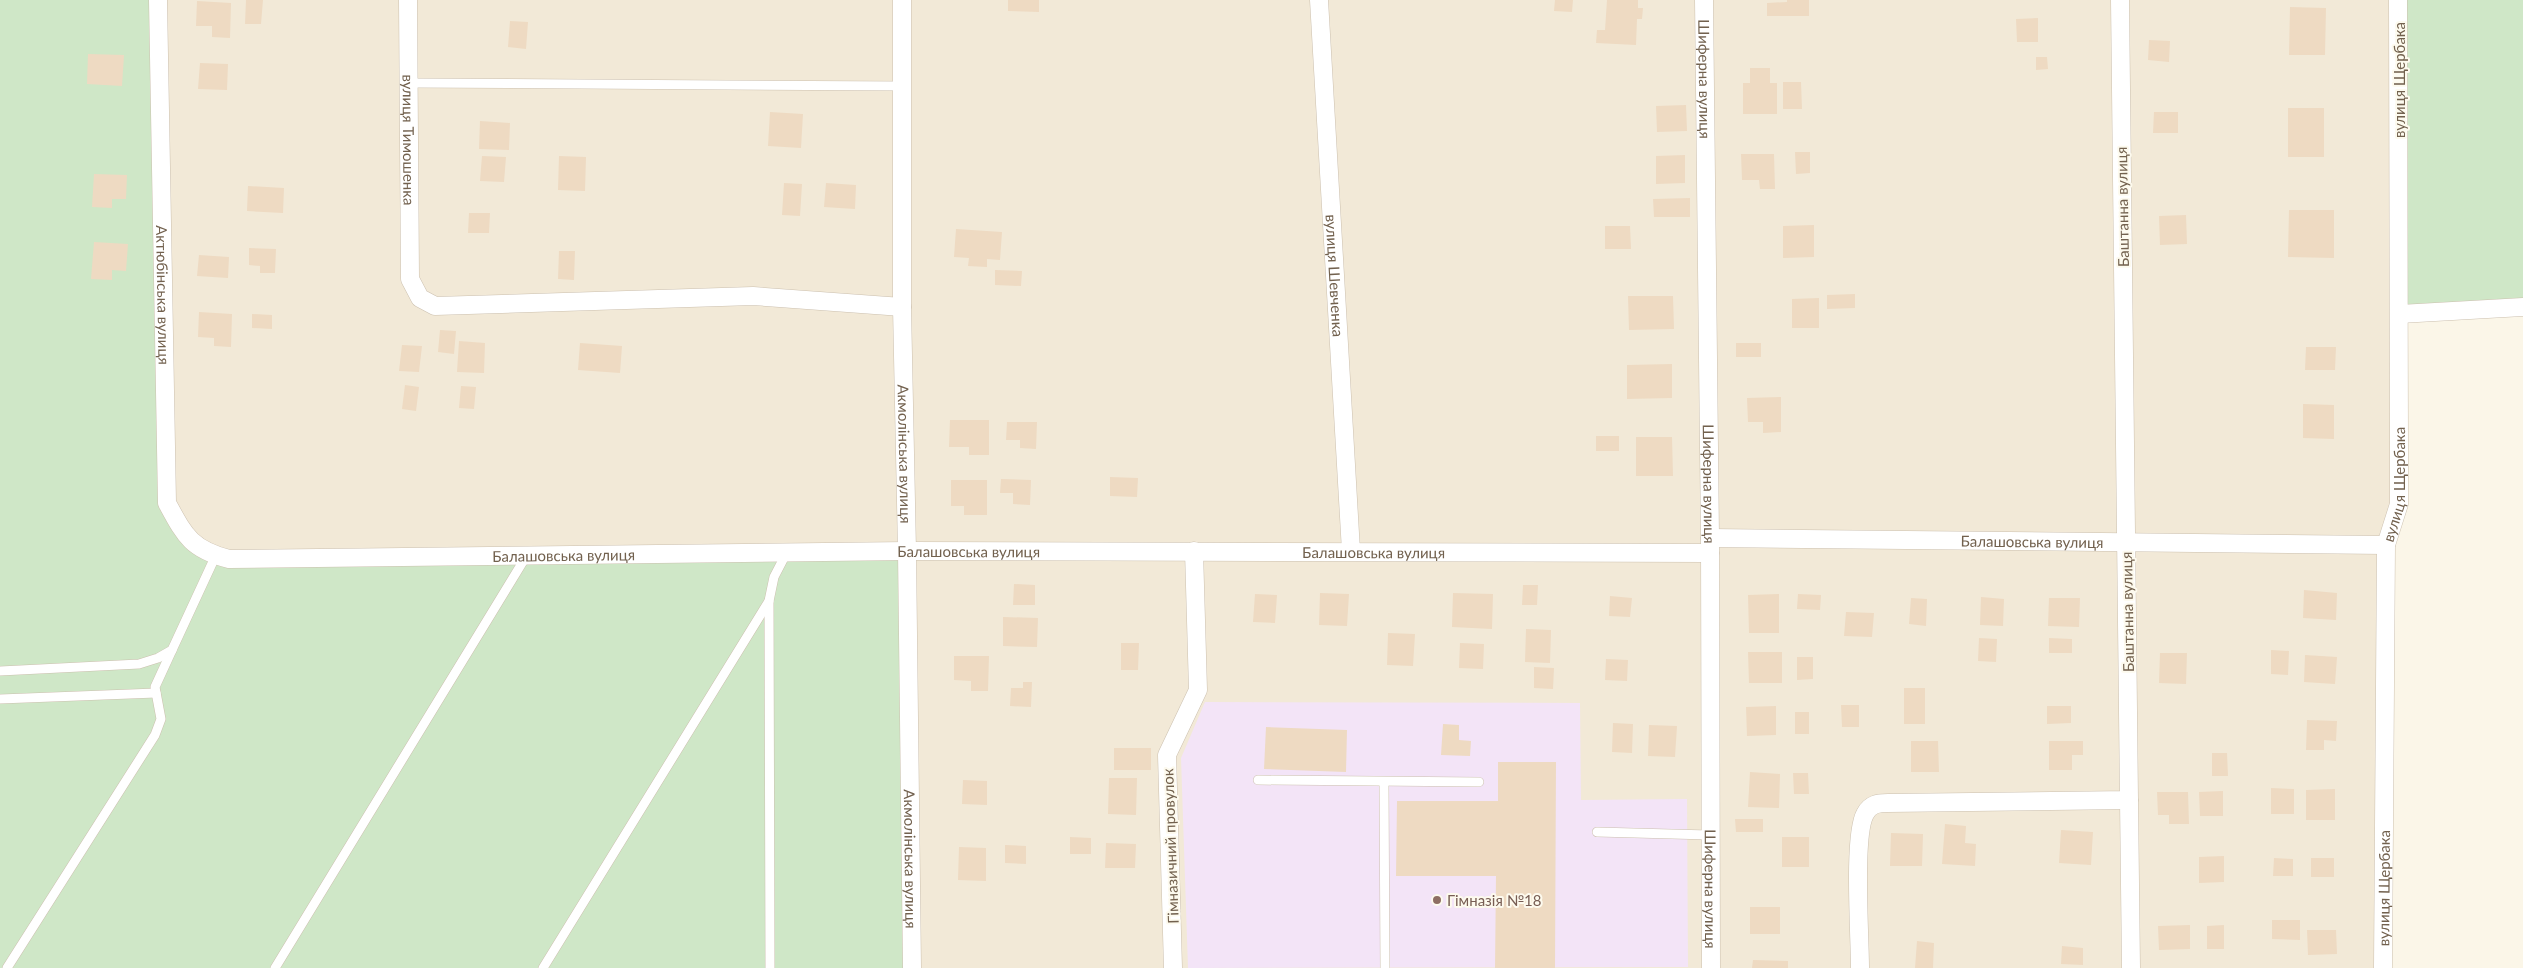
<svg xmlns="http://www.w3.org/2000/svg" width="2523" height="968" font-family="Lato,sans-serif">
  <rect width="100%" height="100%" fill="#fbf6e8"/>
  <path fill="#f2e9d7" d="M 158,0 L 2398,0 L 2399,451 L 2386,545 L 2383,968 L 912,968 L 208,553 L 167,503 Z"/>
  <path fill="#f3e4f7" d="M 1205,702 L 1580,703 L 1581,800 L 1687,799 L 1688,967 L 1188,968 L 1181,758 Z"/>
  <g fill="#cfe7c7">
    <path d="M 0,0 L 158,0 L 167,503 L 208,553 L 907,551 L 912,968 L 0,968 Z"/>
    <path d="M 2398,0 L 2523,0 L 2523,307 L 2400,314 Z"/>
  </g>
  <g fill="#eedac2">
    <path d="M 246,0 L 263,0 L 261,24 L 245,24 Z"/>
    <path d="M 1008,0 L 1039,0 L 1039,12 L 1008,11 Z"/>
    <path d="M 1555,0 L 1573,0 L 1572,12 L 1554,11 Z"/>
    <path d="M 1607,0 L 1638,0 L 1638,8 L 1643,8 L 1642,19 L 1637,19 L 1636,45 L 1596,43 L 1597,30 L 1605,30 Z"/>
    <path d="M 1787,0 L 1809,0 L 1809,16 L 1767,16 L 1767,3 L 1787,2 Z"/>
    <path d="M 197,1 L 231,3 L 230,38 L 212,37 L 212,26 L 196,26 Z"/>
    <path d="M 2290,7 L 2326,8 L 2325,55 L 2289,55 Z"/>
    <path d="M 2038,18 L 2038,42 L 2017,42 L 2016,19 Z"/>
    <path d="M 510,21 L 528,22 L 526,49 L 508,47 Z"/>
    <path d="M 2149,40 L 2170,41 L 2169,62 L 2148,60 Z"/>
    <path d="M 88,54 L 124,55 L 122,86 L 87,84 Z"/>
    <path d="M 2036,57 L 2047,57 L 2048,69 L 2036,70 Z"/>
    <path d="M 200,63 L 228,64 L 227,90 L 198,89 Z"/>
    <path d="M 1750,68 L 1770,68 L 1770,83 L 1777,83 L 1777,114 L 1743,114 L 1743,83 L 1750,83 Z"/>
    <path d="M 1783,82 L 1801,82 L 1802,109 L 1783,109 Z"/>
    <path d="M 1686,105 L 1687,131 L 1657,132 L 1656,106 Z"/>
    <rect x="2288" y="108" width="36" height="49"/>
    <path d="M 770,112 L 803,114 L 801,148 L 768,146 Z"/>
    <path d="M 2154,112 L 2178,112 L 2178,133 L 2153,133 Z"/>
    <path d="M 480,121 L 510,123 L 509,150 L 479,149 Z"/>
    <path d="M 1795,152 L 1810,152 L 1810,173 L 1796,174 Z"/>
    <path d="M 1741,154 L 1774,154 L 1775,189 L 1760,189 L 1759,180 L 1742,180 Z"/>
    <path d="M 1685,155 L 1685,183 L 1656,184 L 1656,156 Z"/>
    <path d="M 482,156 L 506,157 L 504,182 L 480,181 Z"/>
    <path d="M 559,156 L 586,157 L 585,191 L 558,190 Z"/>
    <path d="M 94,174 L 127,175 L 126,199 L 112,199 L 112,208 L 92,207 Z"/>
    <path d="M 784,183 L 802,184 L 800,216 L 782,215 Z"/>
    <path d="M 826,183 L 856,185 L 855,209 L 824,207 Z"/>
    <path d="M 248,186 L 284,188 L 283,213 L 247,211 Z"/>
    <path d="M 1690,198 L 1690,217 L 1654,217 L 1653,199 Z"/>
    <path d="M 2289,210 L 2334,210 L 2334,258 L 2288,257 Z"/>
    <path d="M 469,213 L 490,213 L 489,233 L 468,233 Z"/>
    <path d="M 2186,215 L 2187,244 L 2160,245 L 2159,216 Z"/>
    <path d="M 1814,225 L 1814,257 L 1783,258 L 1783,226 Z"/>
    <path d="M 1605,226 L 1630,226 L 1631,249 L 1605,249 Z"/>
    <path d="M 956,229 L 1002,232 L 1000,260 L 987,259 L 987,267 L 968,266 L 969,258 L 954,257 Z"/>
    <path d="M 94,242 L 128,244 L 126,271 L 112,270 L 112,280 L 91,279 Z"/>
    <path d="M 249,248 L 276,249 L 275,273 L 260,273 L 260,266 L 249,265 Z"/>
    <path d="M 559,251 L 575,251 L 574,280 L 558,279 Z"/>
    <path d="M 199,255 L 229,257 L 228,278 L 197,276 Z"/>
    <path d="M 995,270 L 1022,271 L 1021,286 L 995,285 Z"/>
    <path d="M 1855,294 L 1855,308 L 1827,309 L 1827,295 Z"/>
    <path d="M 1628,296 L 1673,296 L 1674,329 L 1629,330 Z"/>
    <path d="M 1819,298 L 1819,328 L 1792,328 L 1792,299 Z"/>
    <path d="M 199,312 L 232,314 L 231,347 L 214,346 L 214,338 L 198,337 Z"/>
    <path d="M 252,314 L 272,315 L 272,329 L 252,328 Z"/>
    <path d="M 440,330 L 456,331 L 454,354 L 438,352 Z"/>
    <path d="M 459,341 L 485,343 L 484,373 L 457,372 Z"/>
    <path d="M 580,343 L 622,346 L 620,373 L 578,370 Z"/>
    <rect x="1736" y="343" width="25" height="14"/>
    <path d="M 402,345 L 422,346 L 419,372 L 399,371 Z"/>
    <path d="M 2306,347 L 2336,347 L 2335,370 L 2305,370 Z"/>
    <path d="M 1672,364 L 1672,398 L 1627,399 L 1627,365 Z"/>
    <path d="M 405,385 L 419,387 L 416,411 L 402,409 Z"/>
    <path d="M 461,386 L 476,387 L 474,409 L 459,408 Z"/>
    <path d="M 1781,397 L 1781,432 L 1763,433 L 1763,422 L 1748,422 L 1747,398 Z"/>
    <path d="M 2303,404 L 2334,405 L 2334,439 L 2303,438 Z"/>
    <path d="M 950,420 L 989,420 L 989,455 L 969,455 L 969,447 L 949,447 Z"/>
    <path d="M 1007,422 L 1037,422 L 1036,449 L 1020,448 L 1020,440 L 1006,440 Z"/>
    <rect x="1596" y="436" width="23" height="15"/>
    <path d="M 1636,437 L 1672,437 L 1673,476 L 1636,476 Z"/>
    <path d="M 1110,477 L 1138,478 L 1137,497 L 1110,496 Z"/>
    <path d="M 1001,479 L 1031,480 L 1030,505 L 1013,504 L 1013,493 L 1000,493 Z"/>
    <path d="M 951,480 L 987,480 L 987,515 L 964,515 L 964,506 L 951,506 Z"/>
    <path d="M 1014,584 L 1035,585 L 1035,605 L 1013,605 Z"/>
    <path d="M 1523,585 L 1538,585 L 1537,605 L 1522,605 Z"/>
    <path d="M 2304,590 L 2337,593 L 2336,620 L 2303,618 Z"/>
    <path d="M 1320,593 L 1349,594 L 1347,626 L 1319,625 Z"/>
    <path d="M 1453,593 L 1493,594 L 1492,629 L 1452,627 Z"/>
    <path d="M 1255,594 L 1277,595 L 1275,623 L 1253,622 Z"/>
    <path d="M 1779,594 L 1779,633 L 1749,633 L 1748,595 Z"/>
    <path d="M 1798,594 L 1821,595 L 1820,610 L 1797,609 Z"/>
    <path d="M 1610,596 L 1632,598 L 1630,617 L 1609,616 Z"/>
    <path d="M 1981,597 L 2004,599 L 2003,626 L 1980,625 Z"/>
    <path d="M 1911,598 L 1927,599 L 1926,626 L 1909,624 Z"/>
    <path d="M 2049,598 L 2080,598 L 2079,627 L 2048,626 Z"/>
    <path d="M 1846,612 L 1874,613 L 1872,637 L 1844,636 Z"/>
    <path d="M 1003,617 L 1038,618 L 1037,647 L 1003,646 Z"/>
    <path d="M 1526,629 L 1551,630 L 1550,663 L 1525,662 Z"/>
    <path d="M 1388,633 L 1415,634 L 1413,666 L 1387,665 Z"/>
    <path d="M 1979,638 L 1997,639 L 1996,662 L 1978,661 Z"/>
    <path d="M 2049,638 L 2072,639 L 2072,653 L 2049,653 Z"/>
    <path d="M 1121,643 L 1139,643 L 1138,670 L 1121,670 Z"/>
    <path d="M 1460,643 L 1484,644 L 1483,669 L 1459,668 Z"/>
    <path d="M 2271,650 L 2289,651 L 2288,675 L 2271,674 Z"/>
    <path d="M 1748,652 L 1782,652 L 1782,683 L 1749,683 Z"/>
    <path d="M 2160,653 L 2187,653 L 2186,684 L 2159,683 Z"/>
    <path d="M 2305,655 L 2337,657 L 2335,684 L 2304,682 Z"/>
    <path d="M 954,656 L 989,656 L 988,691 L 971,691 L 971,681 L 954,680 Z"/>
    <path d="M 1797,657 L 1813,657 L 1813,679 L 1797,680 Z"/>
    <path d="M 1606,659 L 1628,660 L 1627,681 L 1605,680 Z"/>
    <path d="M 1534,667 L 1554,668 L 1553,689 L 1534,688 Z"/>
    <path d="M 1023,682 L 1032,682 L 1031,707 L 1010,706 L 1011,688 L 1023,688 Z"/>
    <rect x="1904" y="688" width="21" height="36"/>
    <path d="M 1841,705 L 1859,705 L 1859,727 L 1842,727 Z"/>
    <path d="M 1776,706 L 1776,735 L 1747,736 L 1746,707 Z"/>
    <path d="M 2047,706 L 2071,706 L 2071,723 L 2047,724 Z"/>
    <rect x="1795" y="712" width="14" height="22"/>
    <path d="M 2307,720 L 2337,721 L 2336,741 L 2324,740 L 2324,750 L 2306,750 Z"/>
    <path d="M 1613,723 L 1633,724 L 1632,753 L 1612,752 Z"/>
    <path d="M 1443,724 L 1459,725 L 1459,740 L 1471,741 L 1470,756 L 1441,755 Z"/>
    <path d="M 1649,725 L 1677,726 L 1675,757 L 1648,756 Z"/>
    <path d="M 1266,727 L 1347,730 L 1346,772 L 1264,769 Z"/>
    <path d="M 1911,741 L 1938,741 L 1939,772 L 1911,772 Z"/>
    <path d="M 2049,741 L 2083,741 L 2083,755 L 2072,755 L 2072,770 L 2049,770 Z"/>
    <rect x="1114" y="748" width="37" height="22"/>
    <path d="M 2212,753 L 2227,753 L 2228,776 L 2212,776 Z"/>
    <path d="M 1498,762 L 1556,762 L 1555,968 L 1495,968 L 1496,876 L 1396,876 L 1397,801 L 1498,801 Z"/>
    <path d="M 1750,772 L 1780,774 L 1779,808 L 1748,807 Z"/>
    <path d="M 1793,773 L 1808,773 L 1809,794 L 1794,794 Z"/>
    <path d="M 1109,778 L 1137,778 L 1136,815 L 1108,814 Z"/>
    <path d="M 963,780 L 987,781 L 987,805 L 962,804 Z"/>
    <path d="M 2271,788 L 2294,789 L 2294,814 L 2271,814 Z"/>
    <path d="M 2335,789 L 2335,820 L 2306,820 L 2306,790 Z"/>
    <path d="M 2223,791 L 2223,816 L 2200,816 L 2199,792 Z"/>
    <path d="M 2157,792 L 2188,792 L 2189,824 L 2169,824 L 2169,815 L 2158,815 Z"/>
    <path d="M 1735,819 L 1763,819 L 1763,832 L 1736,832 Z"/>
    <path d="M 1945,824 L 1966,826 L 1965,843 L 1976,844 L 1975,866 L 1942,864 Z"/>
    <path d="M 2061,830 L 2093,832 L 2091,865 L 2059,863 Z"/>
    <path d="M 1891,833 L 1923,834 L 1922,866 L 1890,866 Z"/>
    <path d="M 1070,837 L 1091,838 L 1091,854 L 1070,854 Z"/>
    <rect x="1782" y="837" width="27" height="30"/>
    <path d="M 1106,843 L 1136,844 L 1135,868 L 1105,868 Z"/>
    <path d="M 1005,845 L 1026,846 L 1026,864 L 1005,863 Z"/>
    <path d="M 959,847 L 986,848 L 986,881 L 958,880 Z"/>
    <path d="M 2224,856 L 2224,882 L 2199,883 L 2199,857 Z"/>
    <path d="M 2274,858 L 2293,859 L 2293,876 L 2273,876 Z"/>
    <rect x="2311" y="858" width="23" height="19"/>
    <rect x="1750" y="907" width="30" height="27"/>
    <path d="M 2272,920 L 2300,920 L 2300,940 L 2272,939 Z"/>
    <path d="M 2190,925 L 2190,949 L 2159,950 L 2158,926 Z"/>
    <path d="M 2224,925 L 2224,949 L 2207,949 L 2207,926 Z"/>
    <path d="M 2307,930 L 2336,930 L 2337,954 L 2308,955 Z"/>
    <path d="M 1917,941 L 1934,943 L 1933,968 L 1915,968 Z"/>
    <path d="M 2062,946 L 2083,948 L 2083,965 L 2061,964 Z"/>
    <path d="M 1753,960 L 1788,961 L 1788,968 L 1752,968 Z"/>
  </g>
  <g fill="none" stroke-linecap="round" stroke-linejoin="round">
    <g stroke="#ccc0af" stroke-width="10">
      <g id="lane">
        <path d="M 409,83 L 903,86"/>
        <path d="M 769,601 L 770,968"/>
        <path d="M 0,671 L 139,664 L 158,658 L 172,650 L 216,555"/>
        <path d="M 0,699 L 156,693"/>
        <path d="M 1258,780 L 1479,782"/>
        <path d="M 1384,783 L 1385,968"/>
        <path d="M 1597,832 L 1709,835"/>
        <path d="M 7,968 L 155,735 L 161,719 L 155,687 L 172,650"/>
        <path d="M 275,968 L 527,555"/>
        <path d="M 543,968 L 769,601 L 774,577 L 787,552"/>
      </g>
    </g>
    <g stroke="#ccc0af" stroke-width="19">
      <g id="street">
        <path id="s1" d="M 158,0 L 167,503 C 185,536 191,549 229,559 L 907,551 L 1710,553"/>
        <path id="s2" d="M 408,0 L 410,279 L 420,298 L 435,306 L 753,296 L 902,307"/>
        <path id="s3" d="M 902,0 L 902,307 L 907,551 L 912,968"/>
        <path id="s4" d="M 1319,0 L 1351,551"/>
        <path id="s5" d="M 1704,0 L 1710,538 L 1711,968"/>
        <path d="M 2400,314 L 2523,307"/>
        <path id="s6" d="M 1710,538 L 2386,545"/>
        <path d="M 2129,800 L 2131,968"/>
        <path d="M 1173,968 L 1167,755 L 1198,690 L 1194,551"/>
        <path d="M 1860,968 C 1860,937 1853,836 1865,814 C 1870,804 1878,803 1888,803 L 2129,800 L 2120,0"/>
        <path id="s7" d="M 2383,968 L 2386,545 L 2399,504 L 2399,451 L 2398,0"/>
      </g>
    </g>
    <use href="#lane" stroke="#fff" stroke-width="9"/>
    <use href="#street" stroke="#fff" stroke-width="18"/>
  </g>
  <circle fill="#8d6e63" stroke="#fdfaee" stroke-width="2" cx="1437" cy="900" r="5"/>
  <g text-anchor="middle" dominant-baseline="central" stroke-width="4" stroke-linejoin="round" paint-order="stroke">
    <g font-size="15" fill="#72614e" stroke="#fdfaee">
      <text stroke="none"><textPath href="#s5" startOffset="79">Шиферна вулиця</textPath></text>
      <text transform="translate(2399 80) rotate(-90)">вулиця Щербака</text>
      <text stroke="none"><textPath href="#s2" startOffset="140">вулиця Тимошенка</textPath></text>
      <text transform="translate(2122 207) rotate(-91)">Баштанна вулиця</text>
      <text stroke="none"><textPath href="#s4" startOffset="276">вулиця Шевченка</textPath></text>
      <text stroke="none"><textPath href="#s1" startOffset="295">Актюбінська вулиця</textPath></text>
      <text stroke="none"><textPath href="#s3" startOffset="454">Акмолінська вулиця</textPath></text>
      <text stroke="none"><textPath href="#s5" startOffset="484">Шиферна вулиця</textPath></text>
      <text stroke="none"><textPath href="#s7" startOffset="485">вулиця Щербака</textPath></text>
      <text stroke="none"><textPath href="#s6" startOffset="322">Балашовська вулиця</textPath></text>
      <text stroke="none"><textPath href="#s1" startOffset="1330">Балашовська вулиця</textPath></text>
      <text stroke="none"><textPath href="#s1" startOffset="1735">Балашовська вулиця</textPath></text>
      <text stroke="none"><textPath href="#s1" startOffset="925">Балашовська вулиця</textPath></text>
      <text transform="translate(2127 612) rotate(-91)">Баштанна вулиця</text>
      <text transform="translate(1170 846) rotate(-92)">Гімназичний провулок</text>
      <text stroke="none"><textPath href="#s3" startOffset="859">Акмолінська вулиця</textPath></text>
      <text stroke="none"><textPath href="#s7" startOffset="80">вулиця Щербака</textPath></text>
      <text stroke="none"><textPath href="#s5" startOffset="889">Шиферна вулиця</textPath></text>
    </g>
    <g font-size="15" fill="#785e54" stroke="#fdfaee" text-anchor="start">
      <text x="1447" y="900">Гімназія №18</text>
    </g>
  </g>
</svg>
